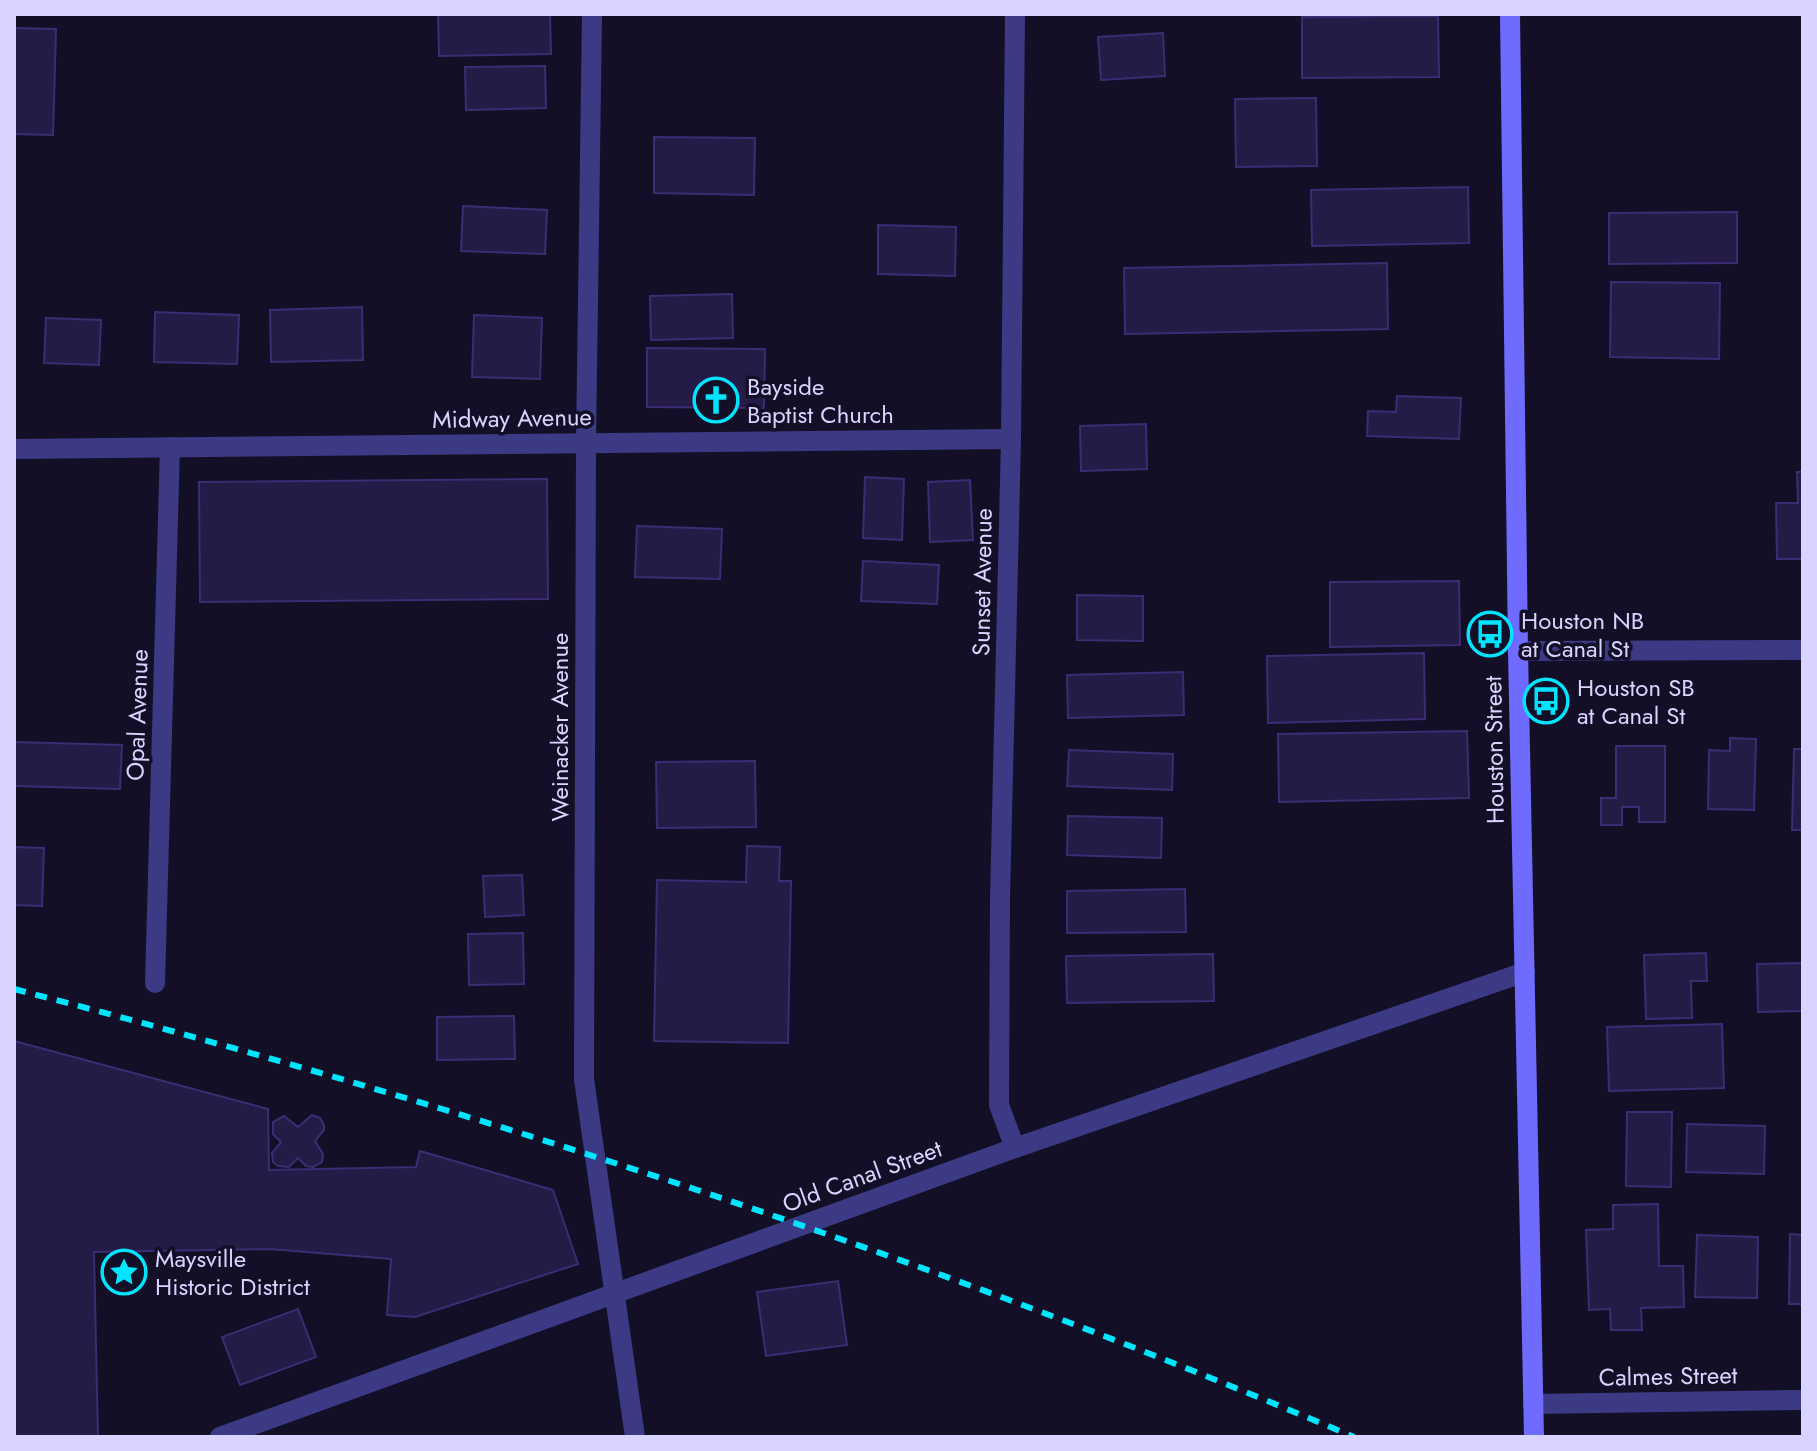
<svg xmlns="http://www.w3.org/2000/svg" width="1817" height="1451" font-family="Jost,sans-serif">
  <rect width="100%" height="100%" fill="#130f26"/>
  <g fill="#241b47" stroke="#3b2d73" stroke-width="2">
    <path d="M 438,14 L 550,14 L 551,54 L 439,56 Z"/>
    <path d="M 1438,16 L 1439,77 L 1302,78 L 1302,17 Z"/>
    <path d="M 14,28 L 56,29 L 53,135 L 14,134 Z"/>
    <path d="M 1163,33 L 1165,76 L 1101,80 L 1098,37 Z"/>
    <path d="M 545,66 L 546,108 L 466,110 L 465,67 Z"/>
    <path d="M 1316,98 L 1317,166 L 1236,167 L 1235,99 Z"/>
    <path d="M 654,137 L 755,138 L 754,195 L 654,193 Z"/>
    <path d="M 1468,187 L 1469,243 L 1312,246 L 1311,190 Z"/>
    <path d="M 463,206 L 547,210 L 545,254 L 461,251 Z"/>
    <path d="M 1737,212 L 1737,263 L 1609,264 L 1609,213 Z"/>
    <path d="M 878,225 L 956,227 L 955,276 L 878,274 Z"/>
    <path d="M 1387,263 L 1388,329 L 1125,334 L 1124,268 Z"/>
    <path d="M 1611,282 L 1720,283 L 1719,359 L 1610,357 Z"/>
    <path d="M 732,294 L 733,338 L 651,340 L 650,296 Z"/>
    <path d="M 362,307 L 363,360 L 271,362 L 270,310 Z"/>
    <path d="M 155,312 L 239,315 L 237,364 L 154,362 Z"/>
    <path d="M 474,315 L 542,318 L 540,379 L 472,377 Z"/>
    <path d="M 46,318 L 101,320 L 99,365 L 44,363 Z"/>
    <path d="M 647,348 L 765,349 L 764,408 L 647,407 Z"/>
    <path d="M 1397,396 L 1461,398 L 1459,439 L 1367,436 L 1368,411 L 1396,412 Z"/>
    <path d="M 1146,424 L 1147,469 L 1081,471 L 1080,426 Z"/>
    <path d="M 1797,472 L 1803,472 L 1803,559 L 1777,559 L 1776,503 L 1798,503 Z"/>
    <path d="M 865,477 L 904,479 L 902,540 L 863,538 Z"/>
    <path d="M 547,479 L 548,599 L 200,602 L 199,482 Z"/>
    <path d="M 970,480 L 973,540 L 930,542 L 928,482 Z"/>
    <path d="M 637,526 L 722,529 L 720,579 L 635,577 Z"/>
    <path d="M 863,561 L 939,565 L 937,604 L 861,601 Z"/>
    <path d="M 1459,581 L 1460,645 L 1330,647 L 1330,582 Z"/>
    <path d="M 1077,595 L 1143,596 L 1143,641 L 1077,640 Z"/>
    <path d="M 1424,653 L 1425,719 L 1268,723 L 1267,656 Z"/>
    <path d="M 1183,672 L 1184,715 L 1068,718 L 1067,675 Z"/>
    <path d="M 1467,731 L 1469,798 L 1279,802 L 1278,734 Z"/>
    <path d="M 1730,738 L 1756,739 L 1754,810 L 1708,809 L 1709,750 L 1730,751 Z"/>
    <path d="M 14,742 L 122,745 L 120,789 L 14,786 Z"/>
    <path d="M 1616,746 L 1665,746 L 1665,822 L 1639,822 L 1639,807 L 1622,807 L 1622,825 L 1601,825 L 1601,798 L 1616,798 Z"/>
    <path d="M 1794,749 L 1803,749 L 1803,830 L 1792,830 Z"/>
    <path d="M 1069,750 L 1173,754 L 1172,790 L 1067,786 Z"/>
    <path d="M 755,761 L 756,827 L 657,828 L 656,762 Z"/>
    <path d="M 1068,816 L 1162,818 L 1161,858 L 1067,855 Z"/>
    <path d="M 747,846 L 780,847 L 779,881 L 791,881 L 788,1043 L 654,1041 L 657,880 L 746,882 Z"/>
    <path d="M 14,847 L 44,848 L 42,906 L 14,905 Z"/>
    <path d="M 522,875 L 524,915 L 485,917 L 483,876 Z"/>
    <path d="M 1185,889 L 1186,932 L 1067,933 L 1067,891 Z"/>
    <path d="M 523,933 L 524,984 L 469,985 L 468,934 Z"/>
    <path d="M 1706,953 L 1707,981 L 1691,981 L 1692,1018 L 1646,1019 L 1644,955 Z"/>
    <path d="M 1213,954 L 1214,1001 L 1067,1003 L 1066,956 Z"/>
    <path d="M 1803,963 L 1803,1011 L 1758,1012 L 1757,964 Z"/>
    <path d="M 514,1016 L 515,1059 L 437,1060 L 437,1017 Z"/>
    <path d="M 1722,1024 L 1724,1088 L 1609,1091 L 1607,1027 Z"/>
    <path d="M 14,1041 L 268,1109 L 269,1170 L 416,1167 L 420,1151 L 553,1190 L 578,1264 L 415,1317 L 387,1315 L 391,1259 L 269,1249 L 94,1252 L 98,1437 L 14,1437 Z"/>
    <path d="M 1627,1112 L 1672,1112 L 1671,1187 L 1626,1186 Z"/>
    <path d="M 312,1115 L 320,1118 L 324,1125 L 324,1130 L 315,1141 L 323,1154 L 322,1162 L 313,1167 L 306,1166 L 298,1158 L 289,1167 L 278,1166 L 273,1162 L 272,1153 L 281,1142 L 273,1134 L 273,1122 L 284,1116 L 298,1127 Z"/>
    <path d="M 1687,1124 L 1765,1126 L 1764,1174 L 1686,1172 Z"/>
    <path d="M 1658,1204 L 1659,1266 L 1683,1266 L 1684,1307 L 1641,1308 L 1642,1330 L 1611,1330 L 1610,1309 L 1589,1310 L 1586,1230 L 1613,1229 L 1613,1205 Z"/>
    <path d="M 1790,1234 L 1803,1235 L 1803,1304 L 1789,1304 Z"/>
    <path d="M 1697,1235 L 1758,1237 L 1757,1298 L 1695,1297 Z"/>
    <path d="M 838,1281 L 847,1345 L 766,1356 L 757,1292 Z"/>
    <path d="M 298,1309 L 316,1357 L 240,1385 L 222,1337 Z"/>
  </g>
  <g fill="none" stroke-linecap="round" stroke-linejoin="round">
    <g stroke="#3d3a85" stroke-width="20">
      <path d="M 592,14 L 586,443 L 584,1079 L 635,1437"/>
      <path d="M 1015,14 L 1011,439 L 1000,898 L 999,1105 L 1015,1148"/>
      <path d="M 14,449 L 1011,439"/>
      <path d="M 1518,651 L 1803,650"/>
      <path d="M 155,983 L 170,447"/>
      <path d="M 1533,1404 L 1803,1400"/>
      <path d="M 220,1437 L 1015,1148 L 1525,972"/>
    </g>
    <path stroke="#6f6bff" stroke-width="20" d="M 1510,14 L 1518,651 L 1534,1437"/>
    <path stroke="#00e5ff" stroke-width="6" stroke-dasharray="12 10" stroke-linecap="butt" d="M 14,989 C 470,1107 919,1253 1354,1437"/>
  </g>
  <defs>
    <g id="church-ring" transform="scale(2.3)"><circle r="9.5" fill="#130f26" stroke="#00e5ff" stroke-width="1.5"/><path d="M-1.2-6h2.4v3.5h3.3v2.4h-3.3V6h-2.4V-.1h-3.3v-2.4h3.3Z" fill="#00e5ff"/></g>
    <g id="bus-ring" transform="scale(2.3)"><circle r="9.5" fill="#130f26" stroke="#00e5ff" stroke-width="1.5"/><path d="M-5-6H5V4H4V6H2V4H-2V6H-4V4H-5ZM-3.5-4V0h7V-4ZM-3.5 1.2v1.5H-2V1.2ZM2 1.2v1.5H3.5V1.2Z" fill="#00e5ff"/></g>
    <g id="sight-ring" transform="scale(2.3)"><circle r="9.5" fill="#130f26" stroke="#00e5ff" stroke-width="1.5"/><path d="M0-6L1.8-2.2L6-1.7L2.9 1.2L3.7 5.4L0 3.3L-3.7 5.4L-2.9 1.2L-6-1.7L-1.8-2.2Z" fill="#00e5ff"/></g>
  </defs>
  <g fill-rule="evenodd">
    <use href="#church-ring" x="716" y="400"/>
    <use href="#bus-ring" x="1490" y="634"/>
    <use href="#bus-ring" x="1546" y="701"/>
    <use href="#sight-ring" x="124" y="1272"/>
  </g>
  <g text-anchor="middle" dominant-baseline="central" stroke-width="7" stroke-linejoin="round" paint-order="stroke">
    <g font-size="24" fill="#d9d4ff" stroke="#130f26" text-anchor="start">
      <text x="747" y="386">Bayside<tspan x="747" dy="28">Baptist Church</tspan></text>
      <text x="1521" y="620">Houston NB<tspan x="1521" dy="28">at Canal St</tspan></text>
      <text x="1577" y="687">Houston SB<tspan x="1577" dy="28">at Canal St</tspan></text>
      <text x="155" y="1258">Maysville<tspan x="155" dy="28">Historic District</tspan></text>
    </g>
    <g font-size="24" fill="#d9d4ff" stroke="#130f26">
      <text transform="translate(512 418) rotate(-1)">Midway Avenue</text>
      <text transform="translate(982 582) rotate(-89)">Sunset Avenue</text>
      <text transform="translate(137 715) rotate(-88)">Opal Avenue</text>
      <text transform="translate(559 727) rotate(-90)">Weinacker Avenue</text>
      <text transform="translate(1494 750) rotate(-91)">Houston Street</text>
      <text transform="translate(862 1176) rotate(-20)">Old Canal Street</text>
      <text transform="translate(1668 1376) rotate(-1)">Calmes Street</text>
    </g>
  </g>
  <rect width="1817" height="1451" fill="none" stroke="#d9d4ff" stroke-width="32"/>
</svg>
